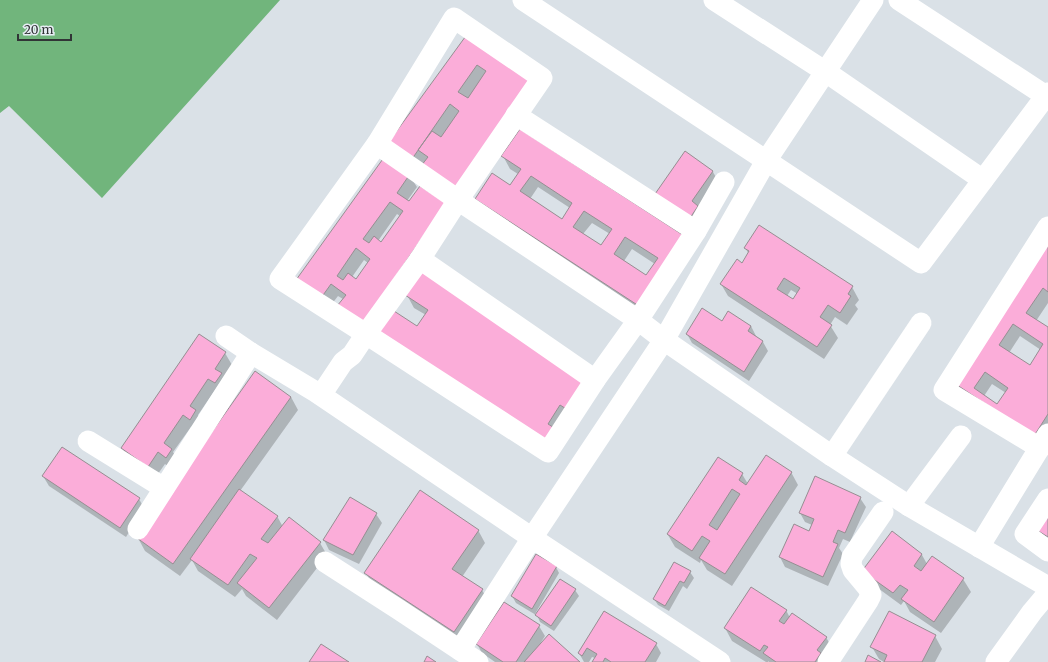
<svg xmlns="http://www.w3.org/2000/svg" width="1048" height="662" font-family="Merriweather,serif">
  <rect width="100%" height="100%" fill="#dae1e7"/>
  <path fill="#71b57c" d="M 0,0 L 280,0 L 102,198 L 9,106 L 0,113 Z"/>
  <g fill="#0003" fill-rule="evenodd">
    <path d="M 469,34 L 498,60 L 462,201 L 396,155 Z"/>
    <path d="M 686,153 L 713,172 L 718,181 L 695,227 L 662,203 Z"/>
    <path d="M 503,156 L 685,238 L 649,320 L 483,212 L 510,186 L 518,174 L 510,169 ZM 538,187 L 570,208 L 562,220 L 530,199 ZM 592,223 L 610,234 L 602,247 L 583,234 ZM 632,249 L 655,264 L 647,276 L 624,261 Z"/>
    <path d="M 385,157 L 409,175 L 417,187 L 407,201 L 410,203 L 421,187 L 445,204 L 452,216 L 370,336 L 345,319 L 338,307 L 343,299 L 338,296 L 328,309 L 304,292 L 297,280 ZM 397,214 L 400,216 L 382,244 L 378,241 ZM 364,260 L 368,263 L 357,280 L 352,277 Z"/>
    <path d="M 1048,238 L 1048,303 L 1036,321 L 1048,328 L 1048,438 L 1042,448 L 960,393 L 953,381 ZM 1020,336 L 1041,350 L 1030,366 L 1009,353 ZM 992,384 L 1006,393 L 998,405 L 984,396 Z"/>
    <path d="M 745,248 L 852,287 L 859,300 L 855,305 L 858,309 L 847,325 L 835,317 L 830,325 L 838,338 L 824,359 L 728,296 L 721,284 L 742,264 L 749,254 ZM 791,290 L 798,294 L 793,301 L 787,296 Z"/>
    <path d="M 407,295 L 588,380 L 557,433 L 426,315 L 414,308 Z"/>
    <path d="M 722,322 L 751,326 L 756,336 L 755,337 L 763,342 L 768,351 L 749,381 L 692,343 L 687,334 Z"/>
    <path d="M 225,353 L 232,365 L 198,415 L 203,423 L 197,431 L 191,427 L 173,452 L 179,462 L 173,470 L 165,464 L 155,478 L 129,461 L 122,448 Z"/>
    <path d="M 291,397 L 298,410 L 240,491 L 277,516 L 283,527 L 320,543 L 327,555 L 277,620 L 246,596 L 242,589 L 235,597 L 198,571 L 192,560 L 180,576 L 145,551 L 138,538 Z"/>
    <path d="M 791,472 L 798,485 L 732,586 L 707,570 L 701,560 L 700,563 L 675,547 L 668,535 L 742,474 L 748,484 Z"/>
    <path d="M 43,476 L 139,499 L 144,508 L 126,537 L 49,486 Z"/>
    <path d="M 860,498 L 866,507 L 850,542 L 843,539 L 839,548 L 843,554 L 828,586 L 785,567 L 780,557 L 809,532 L 812,525 L 805,522 L 800,513 Z"/>
    <path d="M 376,514 L 382,523 L 359,564 L 329,550 L 324,540 Z"/>
    <path d="M 478,530 L 485,543 L 462,577 L 482,590 L 489,602 L 461,644 L 373,585 L 366,573 Z"/>
    <path d="M 892,533 L 922,555 L 927,564 L 932,557 L 963,579 L 971,592 L 941,633 L 910,612 L 904,601 L 901,605 L 871,583 Z"/>
    <path d="M 556,567 L 559,573 L 535,614 L 536,615 L 516,603 L 512,596 Z"/>
    <path d="M 690,572 L 694,578 L 687,589 L 683,586 L 669,611 L 658,605 L 654,599 Z"/>
    <path d="M 575,590 L 579,596 L 554,631 L 540,622 L 537,615 Z"/>
    <path d="M 786,610 L 790,618 L 826,637 L 833,650 L 825,662 L 769,662 L 769,661 L 768,662 L 766,662 L 732,641 L 725,628 Z"/>
    <path d="M 604,613 L 656,644 L 661,653 L 656,662 L 593,662 L 595,658 L 592,657 L 589,662 L 584,662 L 579,653 Z"/>
    <path d="M 539,626 L 545,636 L 538,647 L 579,662 L 495,662 L 482,653 L 477,644 Z"/>
    <path d="M 935,636 L 942,649 L 935,662 L 884,662 L 879,659 L 872,647 Z"/>
  </g>
  <g fill="#fbadd9" stroke="#968e92" fill-rule="evenodd">
    <path d="M 468,33 L 533,79 L 455,189 L 421,166 L 428,157 L 418,150 L 432,131 L 441,137 L 459,111 L 450,104 L 412,159 L 388,143 ZM 477,65 L 486,71 L 468,98 L 458,92 Z"/>
    <path d="M 520,129 L 686,237 L 642,308 L 475,199 L 492,173 L 510,185 L 521,169 L 501,156 ZM 531,176 L 572,203 L 562,219 L 520,191 ZM 584,211 L 612,229 L 601,245 L 573,227 ZM 625,237 L 658,258 L 646,275 L 614,254 Z"/>
    <path d="M 685,151 L 713,171 L 692,201 L 698,206 L 690,218 L 655,194 Z"/>
    <path d="M 385,156 L 410,174 L 397,193 L 409,201 L 420,186 L 446,203 L 363,324 L 337,306 L 346,295 L 331,284 L 321,298 L 296,280 ZM 390,202 L 403,211 L 381,242 L 374,236 L 369,243 L 363,239 ZM 356,248 L 370,259 L 356,279 L 348,273 L 343,280 L 337,276 Z"/>
    <path d="M 759,225 L 853,286 L 848,294 L 851,296 L 840,313 L 828,305 L 820,317 L 832,325 L 817,347 L 720,284 L 737,259 L 742,263 L 749,251 L 744,248 ZM 784,278 L 800,288 L 793,299 L 777,289 Z"/>
    <path d="M 1048,236 L 1048,292 L 1043,288 L 1026,313 L 1048,327 L 1048,414 L 1034,436 L 951,381 ZM 1013,324 L 1043,344 L 1030,365 L 999,345 ZM 985,372 L 1008,388 L 997,404 L 974,388 Z"/>
    <path d="M 422,270 L 589,379 L 568,410 L 560,405 L 548,424 L 556,429 L 546,444 L 378,334 L 394,311 L 417,326 L 428,310 L 405,295 Z"/>
    <path d="M 702,308 L 722,321 L 728,311 L 751,326 L 748,331 L 763,341 L 744,372 L 686,334 Z"/>
    <path d="M 199,334 L 226,352 L 215,369 L 222,373 L 215,383 L 208,379 L 190,406 L 196,410 L 190,420 L 183,415 L 164,443 L 172,449 L 166,458 L 158,452 L 148,467 L 121,448 Z"/>
    <path d="M 255,371 L 291,397 L 173,564 L 137,538 Z"/>
    <path d="M 62,447 L 140,498 L 120,528 L 42,476 Z"/>
    <path d="M 766,455 L 792,472 L 725,574 L 699,558 L 710,541 L 702,536 L 692,551 L 667,534 L 718,457 L 743,473 L 739,480 L 746,485 ZM 732,489 L 740,494 L 717,530 L 709,525 Z"/>
    <path d="M 815,476 L 861,497 L 845,533 L 838,530 L 833,542 L 838,544 L 823,577 L 779,557 L 794,524 L 809,531 L 814,519 L 799,513 Z"/>
    <path d="M 239,489 L 278,516 L 261,539 L 268,543 L 289,517 L 321,542 L 269,608 L 237,583 L 257,558 L 250,554 L 228,585 L 190,559 Z"/>
    <path d="M 420,490 L 479,530 L 452,569 L 483,589 L 454,632 L 364,573 Z"/>
    <path d="M 350,497 L 377,513 L 353,555 L 323,540 Z"/>
    <path d="M 1048,503 L 1048,537 L 1032,527 Z"/>
    <path d="M 892,531 L 922,554 L 914,566 L 921,571 L 932,556 L 964,578 L 934,622 L 901,599 L 908,590 L 900,585 L 893,593 L 862,571 Z"/>
    <path d="M 536,554 L 557,566 L 532,609 L 511,596 Z"/>
    <path d="M 674,562 L 691,571 L 684,583 L 680,581 L 665,606 L 653,599 Z"/>
    <path d="M 560,579 L 576,589 L 551,626 L 535,615 Z"/>
    <path d="M 751,587 L 787,610 L 779,621 L 784,624 L 792,613 L 827,637 L 817,650 L 821,653 L 815,662 L 776,662 L 763,653 L 768,647 L 764,645 L 760,651 L 724,628 Z"/>
    <path d="M 504,602 L 540,625 L 516,662 L 503,662 L 476,644 Z"/>
    <path d="M 604,611 L 657,643 L 645,662 L 611,662 L 605,658 L 603,662 L 592,662 L 597,654 L 587,648 L 582,656 L 578,653 Z"/>
    <path d="M 889,611 L 936,635 L 922,662 L 884,662 L 887,655 L 870,647 Z"/>
    <path d="M 549,634 L 580,662 L 524,662 Z"/>
    <path d="M 321,644 L 349,662 L 309,662 Z"/>
    <path d="M 868,655 L 881,662 L 865,662 Z"/>
    <path d="M 427,656 L 436,662 L 424,662 Z"/>
  </g>
  <g fill="none" stroke-linecap="round" stroke-linejoin="round">
    <g stroke="#fff" stroke-width="21">
      <path d="M 523,0 L 921,263 L 1048,93"/>
      <path d="M 714,0 L 826,72 L 983,180"/>
      <path d="M 873,0 L 766,161 L 664,340 L 832,456 L 909,506 L 1048,587"/>
      <path d="M 899,0 L 1046,96"/>
      <path d="M 454,18 L 542,78 L 458,200 L 420,259 L 366,334 L 280,279 L 377,144 Z"/>
      <path d="M 516,115 L 696,231"/>
      <path d="M 377,144 L 458,200 L 638,320 L 595,380 L 420,259"/>
      <path d="M 226,336 L 251,353 L 316,392 L 532,538 L 720,662"/>
      <path d="M 321,395 L 343,362 L 352,355 L 366,334 L 548,452 L 595,380"/>
      <path d="M 88,441 L 164,488"/>
      <path d="M 1040,448 L 944,390 L 1048,227"/>
      <path d="M 832,456 L 921,323"/>
      <path d="M 1048,499 L 1025,534 L 1048,551"/>
      <path d="M 909,506 L 961,436"/>
      <path d="M 138,529 L 251,353"/>
      <path d="M 979,547 L 1048,434"/>
      <path d="M 325,562 L 398,609 L 478,662"/>
      <path d="M 460,650 L 532,538 L 664,340 L 638,320 L 696,231 L 724,182"/>
      <path d="M 828,662 L 868,601 L 871,595 L 868,588 L 853,570 L 851,564 L 852,557 L 883,512"/>
      <path d="M 996,662 L 1032,612 L 1048,593"/>
    </g>
  </g>
  <path d="M18 34v6h53v-6" fill="none" stroke="#313436" stroke-width="2"/>
  <text x="24" y="34" font-size="12" fill="#313436" stroke="#e7eef4" stroke-width="3" paint-order="stroke">20 m</text>
</svg>
